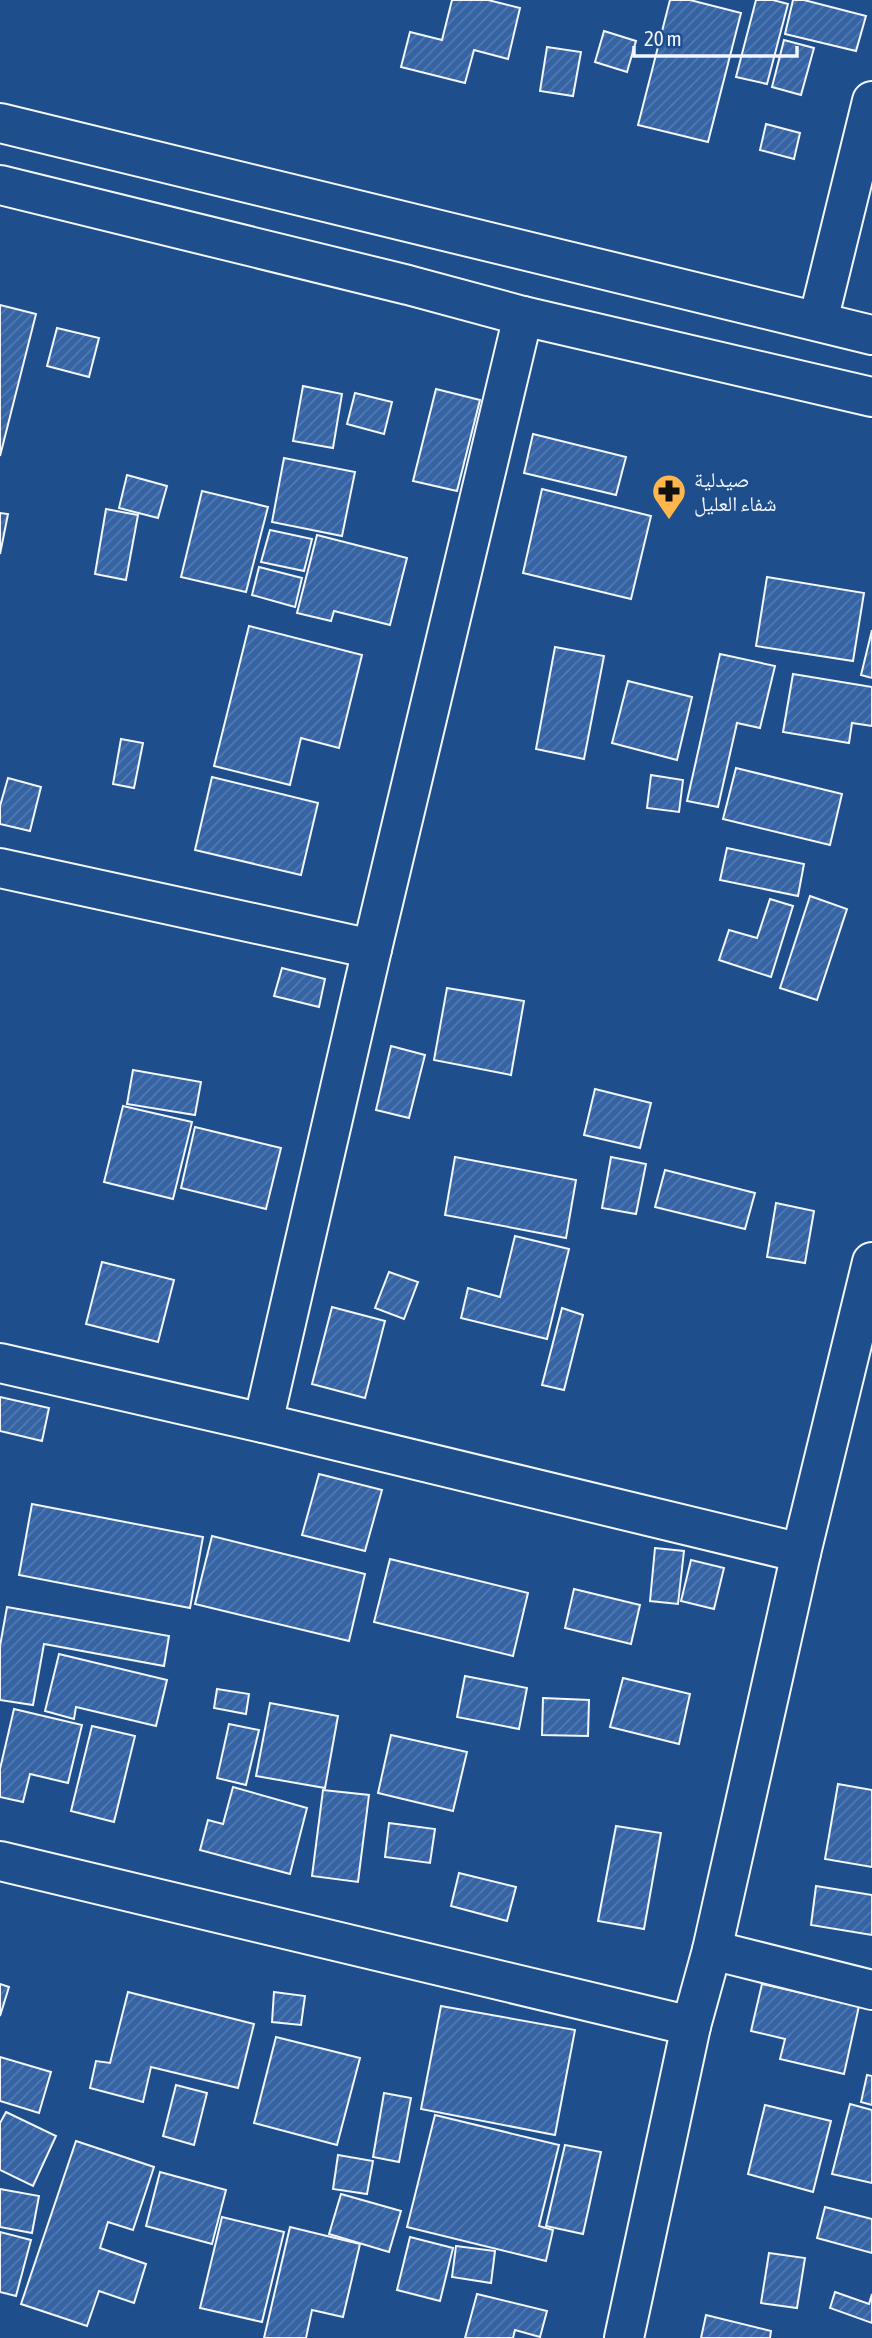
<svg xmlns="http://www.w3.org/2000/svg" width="872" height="2338" font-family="'Asap Condensed','Noto Naskh Arabic',sans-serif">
  <defs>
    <pattern id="building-hatch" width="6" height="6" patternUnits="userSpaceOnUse" patternTransform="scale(1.75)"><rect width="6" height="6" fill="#3563a3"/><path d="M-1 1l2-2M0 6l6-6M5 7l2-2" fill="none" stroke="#537ab1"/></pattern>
  </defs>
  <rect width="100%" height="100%" fill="#1f4e8c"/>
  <g fill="url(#building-hatch)" stroke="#f2f6ff" stroke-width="2">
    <path d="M 452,0 L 488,0 L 520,8 L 508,59 L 474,50 L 465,83 L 401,67 L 410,32 L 442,40 Z"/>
    <path d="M 670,0 L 690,0 L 741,13 L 708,142 L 638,125 Z"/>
    <path d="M 756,0 L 773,0 L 788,4 L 767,84 L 736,77 Z"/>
    <path d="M 793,0 L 804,0 L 866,16 L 856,51 L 785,34 Z"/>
    <path d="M 604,31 L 636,41 L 627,72 L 595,62 Z"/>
    <path d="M 784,40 L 814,48 L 801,95 L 772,87 Z"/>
    <path d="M 547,47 L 581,52 L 573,96 L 540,91 Z"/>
    <path d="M 766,124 L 800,133 L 794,159 L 760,150 Z"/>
    <path d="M 0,305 L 36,314 L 0,456 Z"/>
    <path d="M 57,328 L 99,338 L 89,377 L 47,366 Z"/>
    <path d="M 303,386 L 342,394 L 333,448 L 293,441 Z"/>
    <path d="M 436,389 L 480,400 L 457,491 L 413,481 Z"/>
    <path d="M 355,393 L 392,402 L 384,434 L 347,424 Z"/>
    <path d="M 533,434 L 626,457 L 616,495 L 524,473 Z"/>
    <path d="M 284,458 L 355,472 L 342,536 L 272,522 Z"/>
    <path d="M 127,475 L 167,486 L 158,518 L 119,508 Z"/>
    <path d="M 542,489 L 651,516 L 631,599 L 523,573 Z"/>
    <path d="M 202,491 L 268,507 L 246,592 L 181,577 Z"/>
    <path d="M 106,509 L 138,515 L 126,580 L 95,574 Z"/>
    <path d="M 0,513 L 8,514 L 0,554 Z"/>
    <path d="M 270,530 L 312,539 L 304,571 L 261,562 Z"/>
    <path d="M 317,535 L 407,558 L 390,625 L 334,611 L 331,621 L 297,613 Z"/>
    <path d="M 259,567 L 302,578 L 295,607 L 252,595 Z"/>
    <path d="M 767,577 L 864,593 L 853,661 L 756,646 Z"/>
    <path d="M 249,626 L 362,655 L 339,748 L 301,738 L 290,785 L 214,766 Z"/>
    <path d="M 872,630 L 872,678 L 861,675 Z"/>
    <path d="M 555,647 L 604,656 L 584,759 L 536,749 Z"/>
    <path d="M 720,654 L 775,666 L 760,728 L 737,723 L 718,807 L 687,801 Z"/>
    <path d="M 793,674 L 872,687 L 872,726 L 852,723 L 849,743 L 783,732 Z"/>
    <path d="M 628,681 L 692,697 L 677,760 L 612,743 Z"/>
    <path d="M 121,739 L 143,743 L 134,788 L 113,784 Z"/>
    <path d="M 736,768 L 842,794 L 830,845 L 723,819 Z"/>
    <path d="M 651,775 L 683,780 L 679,812 L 647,808 Z"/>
    <path d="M 212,777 L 318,803 L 301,875 L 195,850 Z"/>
    <path d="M 8,778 L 41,787 L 30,831 L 0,824 L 0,806 Z"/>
    <path d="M 727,848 L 804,864 L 798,896 L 720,880 Z"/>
    <path d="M 810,896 L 847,909 L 817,1000 L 780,988 Z"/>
    <path d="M 770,899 L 793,906 L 771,977 L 719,960 L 729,930 L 757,938 Z"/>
    <path d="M 282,968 L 325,979 L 319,1007 L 274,996 Z"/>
    <path d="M 447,988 L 524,1001 L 511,1075 L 434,1060 Z"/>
    <path d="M 391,1046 L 425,1055 L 409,1118 L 376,1110 Z"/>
    <path d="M 133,1070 L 201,1082 L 195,1115 L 127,1104 Z"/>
    <path d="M 595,1089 L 651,1103 L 640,1148 L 584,1135 Z"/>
    <path d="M 123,1106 L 192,1122 L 173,1199 L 104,1182 Z"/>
    <path d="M 195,1127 L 281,1148 L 266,1209 L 181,1188 Z"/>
    <path d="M 455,1157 L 576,1180 L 566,1238 L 445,1215 Z"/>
    <path d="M 611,1157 L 646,1164 L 636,1214 L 602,1208 Z"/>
    <path d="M 665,1170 L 755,1193 L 745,1229 L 655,1207 Z"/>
    <path d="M 776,1203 L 814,1211 L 805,1263 L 767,1257 Z"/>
    <path d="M 515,1236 L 569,1249 L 547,1339 L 461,1318 L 468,1288 L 500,1297 Z"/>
    <path d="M 102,1262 L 174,1280 L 158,1342 L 86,1324 Z"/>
    <path d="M 389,1272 L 418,1282 L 404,1319 L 375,1308 Z"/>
    <path d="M 332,1307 L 385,1321 L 365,1398 L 312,1384 Z"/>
    <path d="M 562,1308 L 583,1315 L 564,1390 L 542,1385 Z"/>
    <path d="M 0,1397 L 49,1408 L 42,1441 L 0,1431 Z"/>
    <path d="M 319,1474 L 382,1490 L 365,1551 L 302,1535 Z"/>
    <path d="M 32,1504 L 203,1537 L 190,1608 L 19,1575 Z"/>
    <path d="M 212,1536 L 365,1574 L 349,1641 L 195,1604 Z"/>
    <path d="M 655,1548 L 684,1551 L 678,1604 L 650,1601 Z"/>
    <path d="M 390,1559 L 528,1593 L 513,1656 L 374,1622 Z"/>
    <path d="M 691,1560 L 724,1568 L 714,1609 L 681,1601 Z"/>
    <path d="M 574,1589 L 640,1605 L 631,1644 L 565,1628 Z"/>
    <path d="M 7,1607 L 169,1636 L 164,1666 L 44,1644 L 33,1705 L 0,1700 L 0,1646 Z"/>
    <path d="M 59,1654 L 167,1680 L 156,1726 L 76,1707 L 74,1719 L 45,1711 Z"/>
    <path d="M 465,1676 L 527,1688 L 519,1729 L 457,1717 Z"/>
    <path d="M 623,1678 L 690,1694 L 679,1744 L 610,1727 Z"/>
    <path d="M 217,1689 L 249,1694 L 246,1714 L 214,1708 Z"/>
    <path d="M 543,1698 L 589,1700 L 588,1736 L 542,1735 Z"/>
    <path d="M 270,1703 L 338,1716 L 325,1788 L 256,1776 Z"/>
    <path d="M 14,1709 L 82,1725 L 68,1783 L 30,1774 L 23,1802 L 0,1797 L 0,1769 Z"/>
    <path d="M 229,1724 L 259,1730 L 246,1785 L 217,1778 Z"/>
    <path d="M 92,1726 L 135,1736 L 114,1822 L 71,1811 Z"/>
    <path d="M 391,1735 L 467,1752 L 453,1811 L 378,1793 Z"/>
    <path d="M 838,1784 L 872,1790 L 872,1867 L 825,1859 Z"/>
    <path d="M 233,1787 L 307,1808 L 290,1874 L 200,1850 L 208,1820 L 223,1824 Z"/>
    <path d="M 323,1790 L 369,1795 L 358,1882 L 312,1876 Z"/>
    <path d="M 389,1823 L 435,1829 L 430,1863 L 385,1857 Z"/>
    <path d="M 616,1826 L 661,1833 L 644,1929 L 598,1921 Z"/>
    <path d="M 459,1873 L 516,1887 L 507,1921 L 451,1906 Z"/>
    <path d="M 816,1886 L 872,1895 L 872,1935 L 811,1925 Z"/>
    <path d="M 0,1984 L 9,1987 L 0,2016 Z"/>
    <path d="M 762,1984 L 859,2006 L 844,2074 L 780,2059 L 785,2039 L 751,2031 Z"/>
    <path d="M 128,1992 L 254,2024 L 238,2088 L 151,2067 L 143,2102 L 90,2088 L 96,2061 L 110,2063 Z"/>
    <path d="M 274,1992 L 305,1996 L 301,2025 L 272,2022 Z"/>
    <path d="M 441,2006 L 575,2030 L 555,2135 L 421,2109 Z"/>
    <path d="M 276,2037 L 360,2058 L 337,2145 L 254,2123 Z"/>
    <path d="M 0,2057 L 51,2072 L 39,2113 L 0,2101 Z"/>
    <path d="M 867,2075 L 872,2076 L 872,2105 L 861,2102 Z"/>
    <path d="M 176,2085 L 207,2093 L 194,2145 L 163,2136 Z"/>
    <path d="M 384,2093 L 411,2098 L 399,2162 L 373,2157 Z"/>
    <path d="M 850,2104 L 872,2110 L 872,2183 L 832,2174 Z"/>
    <path d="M 765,2105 L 831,2121 L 813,2192 L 748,2174 Z"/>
    <path d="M 6,2112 L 56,2136 L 33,2186 L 0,2170 L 0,2123 Z"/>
    <path d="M 435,2115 L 559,2145 L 539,2226 L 553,2230 L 546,2261 L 407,2227 Z"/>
    <path d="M 76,2141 L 154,2167 L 133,2230 L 108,2222 L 100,2248 L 146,2264 L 134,2303 L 99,2291 L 87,2326 L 21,2304 Z"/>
    <path d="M 565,2145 L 601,2152 L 583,2234 L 546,2226 Z"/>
    <path d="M 338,2155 L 373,2161 L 367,2194 L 333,2189 Z"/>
    <path d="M 160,2172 L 226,2190 L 212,2244 L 146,2226 Z"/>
    <path d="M 0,2189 L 39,2196 L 32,2233 L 0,2227 Z"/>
    <path d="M 341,2194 L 401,2211 L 389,2252 L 329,2234 Z"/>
    <path d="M 825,2207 L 872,2219 L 872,2253 L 817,2238 Z"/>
    <path d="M 222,2217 L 284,2232 L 262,2322 L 200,2308 Z"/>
    <path d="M 290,2227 L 360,2244 L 343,2317 L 312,2310 L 306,2338 L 264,2338 Z"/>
    <path d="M 0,2232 L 31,2240 L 16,2296 L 0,2292 Z"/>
    <path d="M 410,2237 L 453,2248 L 440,2301 L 397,2290 Z"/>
    <path d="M 456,2246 L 495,2251 L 491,2283 L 452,2277 Z"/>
    <path d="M 769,2253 L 805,2258 L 797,2308 L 761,2303 Z"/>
    <path d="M 835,2292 L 869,2304 L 872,2294 L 872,2323 L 830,2308 Z"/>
    <path d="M 477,2294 L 547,2311 L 540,2337 L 515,2330 L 513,2338 L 465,2338 Z"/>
    <path d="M 706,2315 L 771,2331 L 770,2338 L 701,2338 Z"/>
  </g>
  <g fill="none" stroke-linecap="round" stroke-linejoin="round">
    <g stroke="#f2f6ff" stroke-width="42">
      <g id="minor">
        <path d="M 818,321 L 872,101"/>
        <path d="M 0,868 L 372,949"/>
        <path d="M 0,1363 L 263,1423 L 801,1553"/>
        <path d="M 263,1423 L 372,949 L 523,316"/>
        <path d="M 0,1861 L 691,2026"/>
        <path d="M 712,1950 L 872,1990"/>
        <path d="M 624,2338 L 691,2026 L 712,1950 L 801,1553 L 872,1262"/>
      </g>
    </g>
    <g stroke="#f2f6ff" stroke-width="42">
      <g id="major">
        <path d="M 0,123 L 872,335"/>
        <path d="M 0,185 L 408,285 L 523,316 L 872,397"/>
      </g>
    </g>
    <use href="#minor" stroke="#1f4e8c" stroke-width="38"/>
    <use href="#major" stroke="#1f4e8c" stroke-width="38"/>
  </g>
  <defs>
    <g id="pharmacy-pin" transform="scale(1.75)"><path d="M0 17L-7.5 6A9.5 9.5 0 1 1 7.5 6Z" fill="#ffb74d" stroke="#1f4e8c"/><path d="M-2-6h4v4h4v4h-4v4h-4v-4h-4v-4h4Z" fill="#111"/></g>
  </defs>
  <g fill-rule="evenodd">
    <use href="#pharmacy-pin" x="669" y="491"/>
  </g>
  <g text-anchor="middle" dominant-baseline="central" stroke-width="5" stroke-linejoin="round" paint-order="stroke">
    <g font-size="21" fill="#f2f6ff" stroke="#1f4e8c" text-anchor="start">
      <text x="694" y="479">صيدلية<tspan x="694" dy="24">شفاء العليل</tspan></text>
    </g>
  </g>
  <path d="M634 46v10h163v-10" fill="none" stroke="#f2f6ff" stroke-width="3.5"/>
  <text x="644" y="46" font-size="21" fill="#f2f6ff" stroke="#1f4e8c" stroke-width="5" paint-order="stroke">20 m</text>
</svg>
